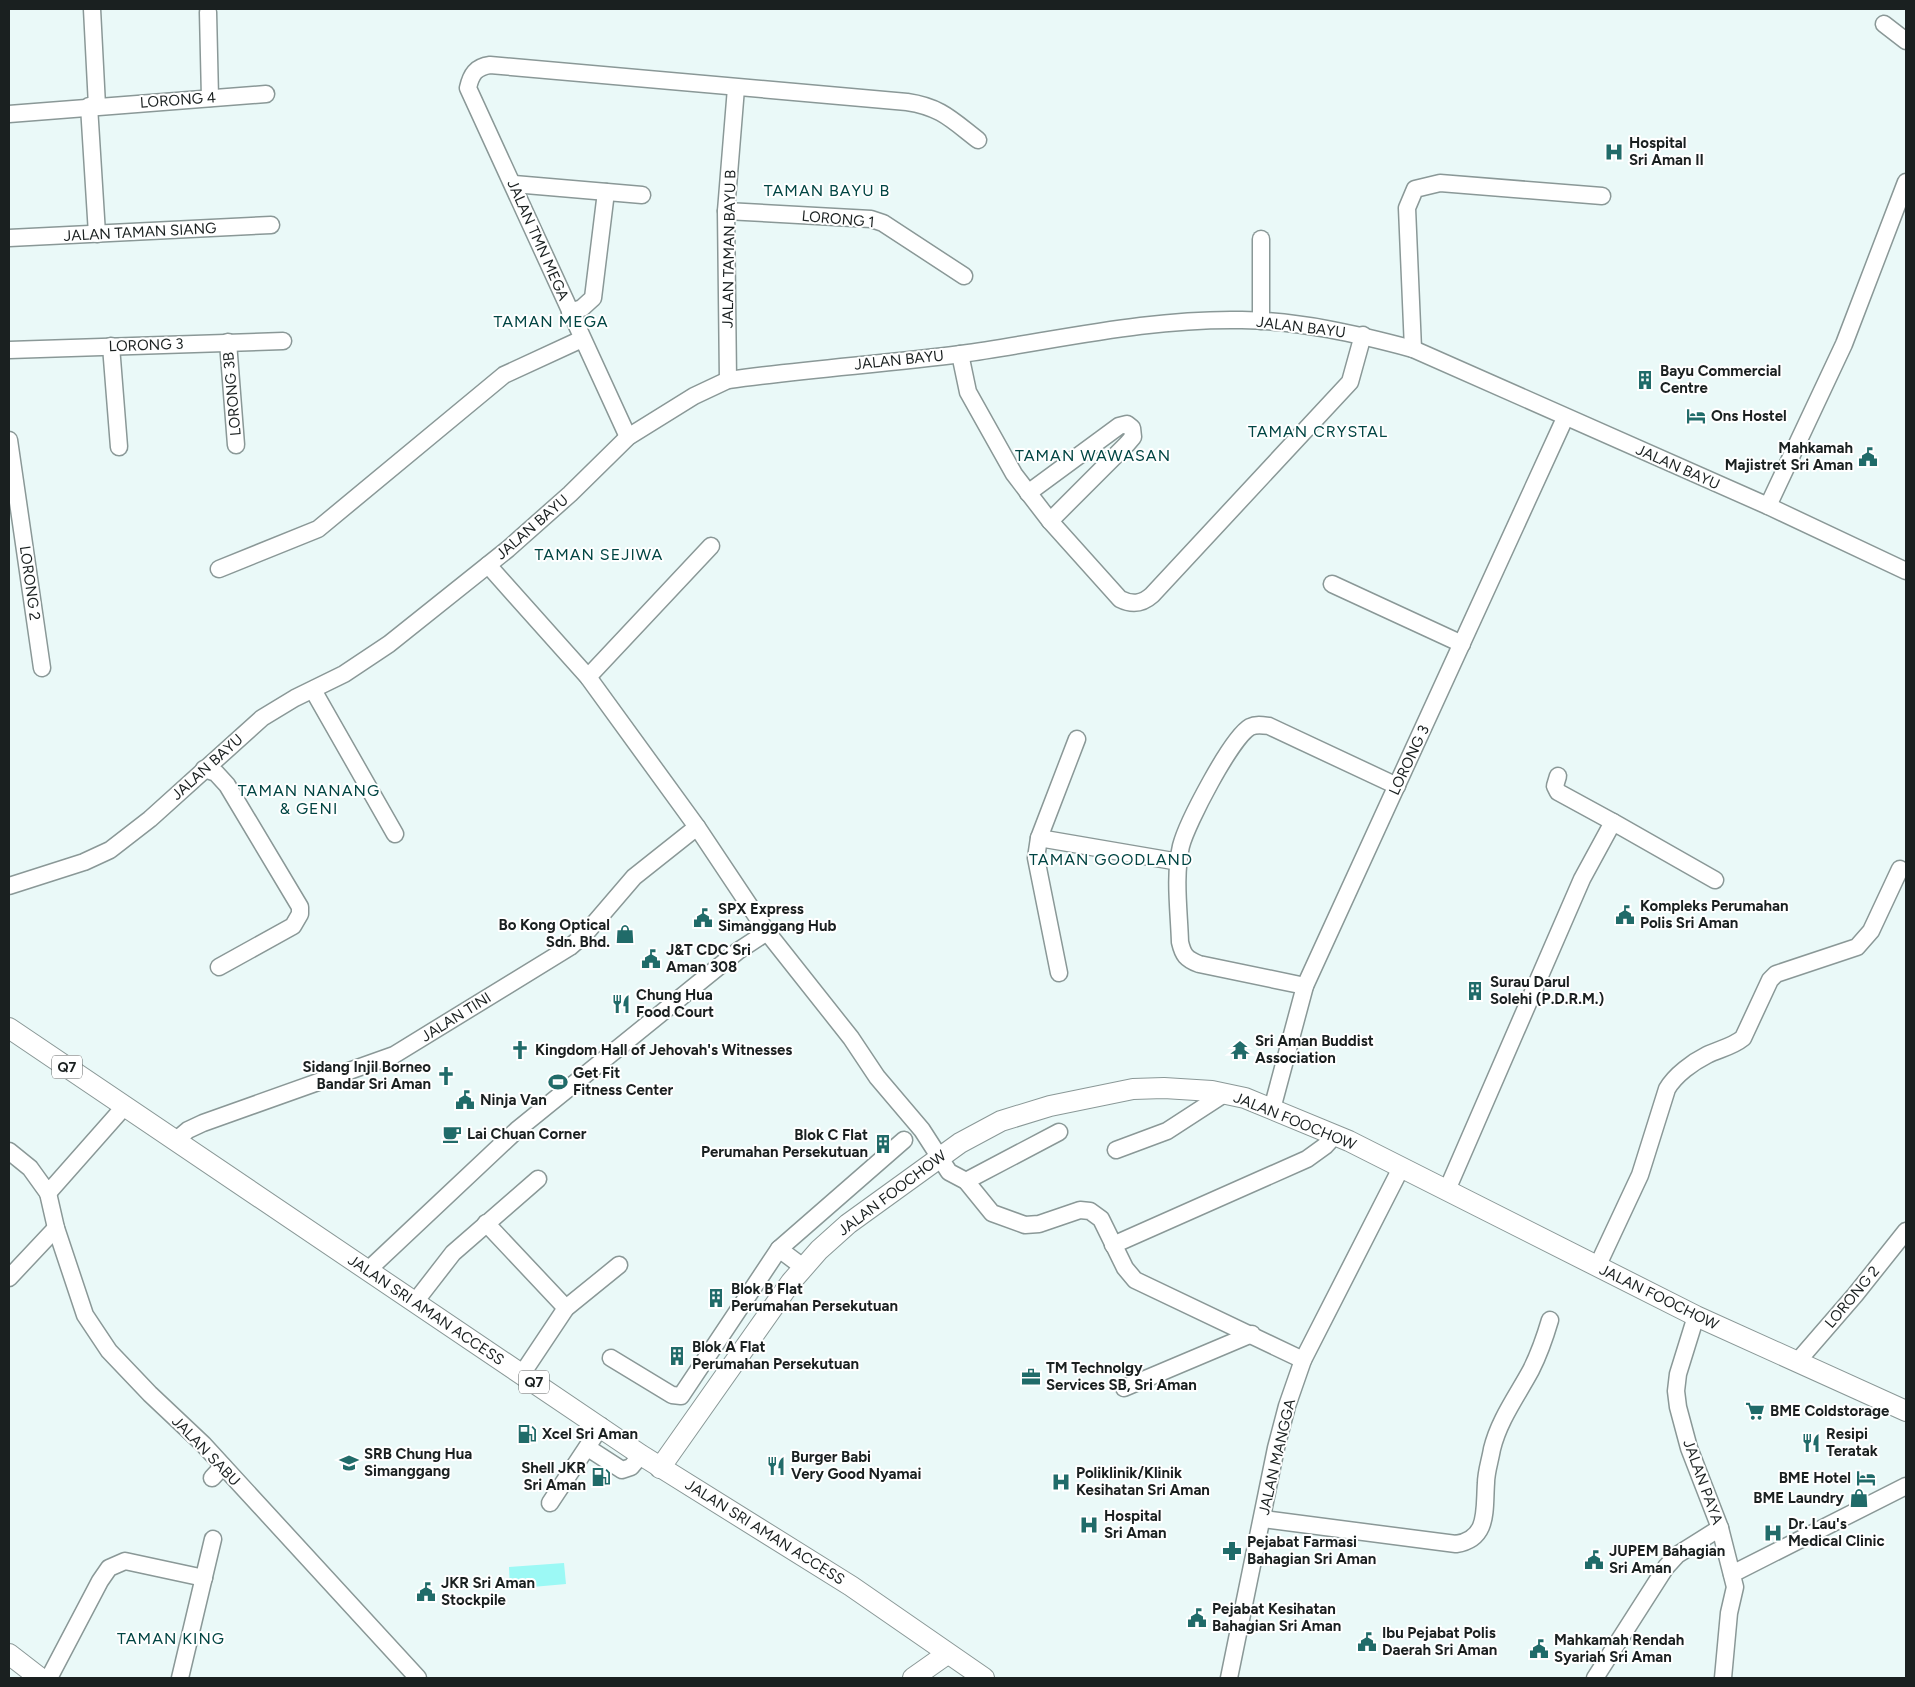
<svg xmlns="http://www.w3.org/2000/svg" width="1915" height="1687" font-family="Figtree,sans-serif">
  <rect width="100%" height="100%" fill="#eaf9f8"/>
  <path fill="#9cf9f5" d="M 564,1563 L 566,1584 L 510,1589 L 509,1567 Z"/>
  <g fill="none" stroke-linecap="round" stroke-linejoin="round">
    <g stroke="#8a9897" stroke-width="19">
      <g id="minor">
        <path d="M 92,9 L 97,106"/>
        <path d="M 208,12 L 210,98"/>
        <path d="M 1884,24 L 1906,41"/>
        <path d="M 89,106 L 97,234"/>
        <path d="M 9,114 L 266,94"/>
        <path d="M 514,184 L 642,195"/>
        <path d="M 726,211 L 871,219 L 883,223 L 964,276"/>
        <path d="M 9,238 L 271,225"/>
        <path d="M 1261,239 L 1261,321"/>
        <path d="M 570,312 L 582,308 L 593,298 L 606,192"/>
        <path d="M 228,342 L 236,445"/>
        <path d="M 111,346 L 119,447"/>
        <path d="M 1413,349 L 1407,208 L 1415,189 L 1440,183 L 1602,196"/>
        <path d="M 9,350 L 283,341"/>
        <path d="M 960,354 L 968,392 L 1014,474 L 1050,521 L 1120,599 C 1132,605 1142,604 1152,595 L 1350,382 L 1363,335"/>
        <path d="M 728,380 L 726,211 L 736,88"/>
        <path d="M 628,437 L 468,88 C 471,74 476,67 490,65 L 907,102 C 941,107 952,120 978,140"/>
        <path d="M 9,440 L 42,668"/>
        <path d="M 1028,493 L 1119,426 L 1127,424 L 1132,428 L 1133,437 L 1127,444 L 1050,521"/>
        <path d="M 1768,506 L 1844,344 L 1906,182"/>
        <path d="M 488,565 L 588,677 L 697,827 L 767,932 L 851,1038 L 877,1077 L 922,1130 L 949,1172 L 966,1181 L 992,1213 L 1025,1225 L 1039,1224 L 1080,1210 L 1090,1211 L 1101,1219 L 1125,1268 L 1135,1280 L 1303,1360"/>
        <path d="M 219,569 L 318,529 L 504,375 L 582,339"/>
        <path d="M 1332,584 L 1462,644"/>
        <path d="M 588,677 L 711,546"/>
        <path d="M 313,690 L 395,834"/>
        <path d="M 204,769 L 216,773 L 227,785 L 300,907 L 300,914 L 293,926 L 219,967"/>
        <path d="M 1558,776 L 1555,786 L 1558,792 L 1613,822"/>
        <path d="M 1039,838 L 1179,862"/>
        <path d="M 9,886 L 84,862 L 110,850 L 150,819 L 262,718 L 295,698 L 344,674 L 389,644 L 508,549 L 570,494 L 628,437 L 694,396 L 728,380 C 806,369 884,364 961,354 C 1054,341 1148,318 1242,320 C 1301,321 1357,334 1413,349 L 1768,506 L 1906,571"/>
        <path d="M 1059,973 L 1036,858 L 1039,838 L 1077,739"/>
        <path d="M 1305,986 L 1199,964 C 1186,959 1183,955 1180,942 C 1179,911 1174,876 1181,846 C 1187,823 1231,738 1250,727 C 1256,724 1262,725 1269,726 L 1397,786"/>
        <path d="M 1272,1109 L 1305,986 L 1565,418"/>
        <path d="M 175,1141 L 188,1130 L 203,1123 L 394,1055 L 570,947 L 586,933 L 634,877 L 697,827"/>
        <path d="M 1116,1150 L 1167,1131 L 1224,1094"/>
        <path d="M 9,1151 L 30,1168 L 48,1193 L 124,1107"/>
        <path d="M 966,1181 L 1059,1132"/>
        <path d="M 1447,1190 L 1582,879 L 1613,822 L 1715,880"/>
        <path d="M 48,1193 L 56,1228 L 85,1315 L 109,1351 L 150,1394 L 203,1444 L 418,1678"/>
        <path d="M 486,1223 L 566,1308"/>
        <path d="M 1113,1245 L 1307,1159 L 1325,1146 L 1335,1135"/>
        <path d="M 779,1249 L 803,1267"/>
        <path d="M 1597,1267 L 1640,1175 L 1667,1089 C 1675,1075 1693,1062 1707,1055 C 1719,1049 1732,1047 1743,1038 L 1770,980 L 1776,974 L 1857,947 L 1871,931 L 1900,869"/>
        <path d="M 367,1271 L 517,1130 L 738,951 L 767,932"/>
        <path d="M 9,1278 L 56,1228"/>
        <path d="M 415,1302 L 453,1253 L 538,1179"/>
        <path d="M 1696,1316 L 1678,1374 L 1676,1391 L 1678,1407 L 1689,1448 L 1720,1528 L 1735,1587 L 1729,1613 L 1723,1678"/>
        <path d="M 611,1358 L 672,1395 L 681,1396 L 779,1249 L 904,1140"/>
        <path d="M 1797,1362 L 1855,1295 L 1906,1231"/>
        <path d="M 522,1374 L 566,1308 L 619,1265"/>
        <path d="M 1124,1388 L 1252,1334"/>
        <path d="M 588,1448 L 622,1470 L 631,1467 L 641,1455"/>
        <path d="M 212,1478 L 223,1466"/>
        <path d="M 550,1503 L 601,1426"/>
        <path d="M 1263,1519 L 1456,1544 C 1489,1539 1484,1510 1486,1483 C 1486,1472 1490,1461 1492,1449 C 1499,1420 1517,1396 1531,1370 C 1539,1354 1545,1337 1550,1320"/>
        <path d="M 1732,1574 L 1906,1486"/>
        <path d="M 49,1678 L 100,1581 L 109,1568 L 125,1561 L 204,1578"/>
        <path d="M 180,1678 L 213,1539"/>
        <path d="M 1229,1678 L 1276,1448 L 1287,1406 L 1303,1360 L 1401,1168"/>
        <path d="M 1595,1678 L 1666,1567 L 1677,1555 L 1720,1528"/>
      </g>
    </g>
    <g stroke="#8a9897" stroke-width="22">
      <g id="major">
        <path d="M 9,1028 L 641,1455 L 851,1586 L 984,1678"/>
        <path d="M 660,1468 L 791,1282 L 819,1250 L 848,1224 L 960,1143 L 1001,1121 L 1050,1106 L 1133,1089 L 1164,1088 L 1212,1091 L 1245,1098 L 1349,1141 L 1696,1316 L 1906,1411"/>
        <path d="M 9,1654 L 40,1678"/>
        <path d="M 913,1678 L 947,1654"/>
      </g>
    </g>
    <use href="#minor" stroke="#fff" stroke-width="16"/>
    <use href="#major" stroke="#fff" stroke-width="20"/>
  </g>
  <defs>
    <g id="hospital-bare" transform="scale(1.5)"><path d="M-5-5h3v3.5h4V-5h3V5h-3V1.5h-4V5h-3Z" fill="#206b69" stroke="#fff" stroke-width="2.5" paint-order="stroke"/></g>
    <g id="building-bare" transform="scale(1.5)"><path d="M-4-6H4V6H1V3H-1V6H-4ZM-2.5-4.3h1.7v1.8h-1.7ZM.8-4.3h1.7v1.8H.8ZM-2.5-1h1.7V.8h-1.7ZM.8-1h1.7V.8H.8Z" fill="#206b69" stroke="#fff" stroke-width="2.5" paint-order="stroke"/></g>
    <g id="hotel-bare" transform="scale(1.5)"><path d="M-6-4.5h1.5V1H6V5H4.5V3h-9V5H-6ZM-4 0a1.8 1.8 0 1 1 3.6 0ZM.5 0V-2.5h3Q6-2.5 6 0Z" fill="#206b69" stroke="#fff" stroke-width="2.5" paint-order="stroke"/></g>
    <g id="civic-bare" transform="scale(1.5)"><path d="M-.6-6.5H3V-4.5H.6V-3L4-1V1h2V6H-6V1h2V-1L-.6-3ZM-1.2 2.5V6h2.4V2.5Z" fill="#206b69" stroke="#fff" stroke-width="2.5" paint-order="stroke"/></g>
    <g id="shop-bare" transform="scale(1.5)"><path d="M-5-2.5h2.3a2.7 3.5 0 0 1 5.4 0H5L5.5 6h-11ZM-1.5-2.5h3a1.5 2.3 0 0 0-3 0Z" fill="#206b69" stroke="#fff" stroke-width="2.5" paint-order="stroke"/></g>
    <g id="restaurant-bare" transform="scale(1.5)"><path d="M-5-6h1v4h1v-4h1v4h1v-4h1v5L-1.5 .5V6h-2V.5L-5-1ZM5-6V6H3V1.5H1.5Q1.5-4 5-6Z" fill="#206b69" stroke="#fff" stroke-width="2.5" paint-order="stroke"/></g>
    <g id="church-bare" transform="scale(1.5)"><path d="M-1.2-6h2.4v3.5h3.3v2.4h-3.3V6h-2.4V-.1h-3.3v-2.4h3.3Z" fill="#206b69" stroke="#fff" stroke-width="2.5" paint-order="stroke"/></g>
    <g id="temple-bare" transform="scale(1.5)"><path d="M0-6L5-2H3V0L6.5 2.5H4V6H1.5V3h-3V6H-4V2.5H-6.5L-3 0V-2H-5Z" fill="#206b69" stroke="#fff" stroke-width="2.5" paint-order="stroke"/></g>
    <g id="stadium-bare" transform="scale(1.5)"><path d="M0-5a6.5 5 0 1 0 0 10a6.5 5 0 1 0 0-10ZM-3.5-1.8h7v3.6h-7Z" fill="#206b69" stroke="#fff" stroke-width="2.5" paint-order="stroke"/></g>
    <g id="cafe-bare" transform="scale(1.5)"><path d="M-5.5-4.5H6V0H3Q3 3.5 0 3.5H-2.5Q-5.5 3.5-5.5 0ZM3-3.2v2h1.7v-2ZM-6 4.5H4V6H-6Z" fill="#206b69" stroke="#fff" stroke-width="2.5" paint-order="stroke"/></g>
    <g id="office-bare" transform="scale(1.5)"><path d="M-6-3h4V-5.5h4V-3h4V5H-6ZM-1-4.5V-3h2v-1.5ZM-6 0V1H6V0Z" fill="#206b69" stroke="#fff" stroke-width="2.5" paint-order="stroke"/></g>
    <g id="supermarket-bare" transform="scale(1.5)"><path d="M-6-5.5h2.5l.6 2H6L4.5 2H-2.5L-4.4-4H-6ZM-1.5 3.2a1.3 1.3 0 1 0 .1 0ZM3 3.2a1.3 1.3 0 1 0 .1 0Z" fill="#206b69" stroke="#fff" stroke-width="2.5" paint-order="stroke"/></g>
    <g id="fuel-bare" transform="scale(1.5)"><path d="M-5.5-6h7V0h2V4h1.3V-2.5L3-4.5l.8-.8L6-3V5H2.5V1h-1V6h-7ZM-4.2-4.7v3.2H.2V-4.7Z" fill="#206b69" stroke="#fff" stroke-width="2.5" paint-order="stroke"/></g>
    <g id="school-bare" transform="scale(1.5)"><path d="M0-5L7-2L0 1L-7-2ZM-4 1L0 2.5L4 1V4Q0 6-4 4Z" fill="#206b69" stroke="#fff" stroke-width="2.5" paint-order="stroke"/></g>
    <g id="pharmacy-bare" transform="scale(1.5)"><path d="M-2-6h4v4h4v4h-4v4h-4v-4h-4v-4h4Z" fill="#206b69" stroke="#fff" stroke-width="2.5" paint-order="stroke"/></g>
  </defs>
  <g fill-rule="evenodd">
    <use href="#hospital-bare" x="1614" y="152"/>
    <use href="#building-bare" x="1645" y="380"/>
    <use href="#hotel-bare" x="1696" y="416"/>
    <use href="#civic-bare" x="1868" y="457"/>
    <use href="#civic-bare" x="1625" y="915"/>
    <use href="#civic-bare" x="703" y="918"/>
    <use href="#shop-bare" x="625" y="934"/>
    <use href="#civic-bare" x="651" y="959"/>
    <use href="#building-bare" x="1475" y="991"/>
    <use href="#restaurant-bare" x="621" y="1004"/>
    <use href="#church-bare" x="520" y="1050"/>
    <use href="#temple-bare" x="1240" y="1050"/>
    <use href="#church-bare" x="446" y="1076"/>
    <use href="#stadium-bare" x="558" y="1082"/>
    <use href="#civic-bare" x="465" y="1100"/>
    <use href="#cafe-bare" x="452" y="1134"/>
    <use href="#building-bare" x="883" y="1144"/>
    <use href="#building-bare" x="716" y="1298"/>
    <use href="#building-bare" x="677" y="1356"/>
    <use href="#office-bare" x="1031" y="1377"/>
    <use href="#supermarket-bare" x="1755" y="1411"/>
    <use href="#fuel-bare" x="527" y="1434"/>
    <use href="#restaurant-bare" x="1811" y="1443"/>
    <use href="#school-bare" x="349" y="1463"/>
    <use href="#restaurant-bare" x="776" y="1466"/>
    <use href="#fuel-bare" x="601" y="1477"/>
    <use href="#hotel-bare" x="1866" y="1478"/>
    <use href="#hospital-bare" x="1061" y="1482"/>
    <use href="#shop-bare" x="1859" y="1498"/>
    <use href="#hospital-bare" x="1089" y="1525"/>
    <use href="#hospital-bare" x="1773" y="1533"/>
    <use href="#pharmacy-bare" x="1232" y="1551"/>
    <use href="#civic-bare" x="1594" y="1560"/>
    <use href="#civic-bare" x="426" y="1592"/>
    <use href="#civic-bare" x="1197" y="1618"/>
    <use href="#civic-bare" x="1367" y="1642"/>
    <use href="#civic-bare" x="1539" y="1649"/>
  </g>
  <g text-anchor="middle" dominant-baseline="central" stroke-width="4" stroke-linejoin="round" paint-order="stroke">
    <g fill="#fff" stroke="#5f6363" stroke-width="1">
      <rect x="52" y="1055.5" width="30" height="23" rx="4"/>
      <rect x="519" y="1370.5" width="30" height="23" rx="4"/>
    </g>
    <g font-size="14" font-weight="bold" fill="#1a2020">
      <text x="67" y="1067">Q7</text>
      <text x="534" y="1382">Q7</text>
    </g>
    <g font-size="15" fill="#1a2020" stroke="#fff">
      <text transform="translate(178 100) rotate(-4)">LORONG 4</text>
      <text transform="translate(838 219) rotate(5)">LORONG 1</text>
      <text transform="translate(140 232) rotate(-3)">JALAN TAMAN SIANG</text>
      <text transform="translate(538 240) rotate(66)">JALAN TMN MEGA</text>
      <text transform="translate(729 249) rotate(-89)">JALAN TAMAN BAYU B</text>
      <text transform="translate(1301 327) rotate(7)">JALAN BAYU</text>
      <text transform="translate(146 345) rotate(-2)">LORONG 3</text>
      <text transform="translate(899 360) rotate(-6)">JALAN BAYU</text>
      <text transform="translate(232 394) rotate(-95)">LORONG 3B</text>
      <text transform="translate(1678 467) rotate(24)">JALAN BAYU</text>
      <text transform="translate(532 527) rotate(-41)">JALAN BAYU</text>
      <text transform="translate(30 583) rotate(82)">LORONG 2</text>
      <text transform="translate(1409 760) rotate(-65)">LORONG 3</text>
      <text transform="translate(207 767) rotate(-42)">JALAN BAYU</text>
      <text transform="translate(456 1017) rotate(-32)">JALAN TINI</text>
      <text transform="translate(1295 1121) rotate(22)">JALAN FOOCHOW</text>
      <text transform="translate(892 1193) rotate(-37)">JALAN FOOCHOW</text>
      <text transform="translate(1659 1297) rotate(26)">JALAN FOOCHOW</text>
      <text transform="translate(1852 1297) rotate(-50)">LORONG 2</text>
      <text transform="translate(426 1310) rotate(34)">JALAN SRI AMAN ACCESS</text>
      <text transform="translate(206 1451) rotate(46)">JALAN SABU</text>
      <text transform="translate(1277 1457) rotate(-77)">JALAN MANGGA</text>
      <text transform="translate(1703 1482) rotate(70)">JALAN PAYA</text>
      <text transform="translate(765 1532) rotate(32)">JALAN SRI AMAN ACCESS</text>
    </g>
    <g font-size="15" font-weight="bold" fill="#1a2020" stroke="#fff" text-anchor="start">
      <text x="1629" y="143">Hospital<tspan x="1629" dy="17">Sri Aman II</tspan></text>
      <text x="1660" y="371">Bayu Commercial<tspan x="1660" dy="17">Centre</tspan></text>
      <text x="1711" y="416">Ons Hostel</text>
      <text x="1853" y="448" text-anchor="end">Mahkamah<tspan x="1853" dy="17">Majistret Sri Aman</tspan></text>
      <text x="1640" y="906">Kompleks Perumahan<tspan x="1640" dy="17">Polis Sri Aman</tspan></text>
      <text x="718" y="909">SPX Express<tspan x="718" dy="17">Simanggang Hub</tspan></text>
      <text x="610" y="925" text-anchor="end">Bo Kong Optical<tspan x="610" dy="17">Sdn. Bhd.</tspan></text>
      <text x="666" y="950">J&amp;T CDC Sri<tspan x="666" dy="17">Aman 308</tspan></text>
      <text x="1490" y="982">Surau Darul<tspan x="1490" dy="17">Solehi (P.D.R.M.)</tspan></text>
      <text x="636" y="995">Chung Hua<tspan x="636" dy="17">Food Court</tspan></text>
      <text x="1255" y="1041">Sri Aman Buddist<tspan x="1255" dy="17">Association</tspan></text>
      <text x="535" y="1050">Kingdom Hall of Jehovah's Witnesses</text>
      <text x="431" y="1067" text-anchor="end">Sidang Injil Borneo<tspan x="431" dy="17">Bandar Sri Aman</tspan></text>
      <text x="573" y="1073">Get Fit<tspan x="573" dy="17">Fitness Center</tspan></text>
      <text x="480" y="1100">Ninja Van</text>
      <text x="467" y="1134">Lai Chuan Corner</text>
      <text x="868" y="1135" text-anchor="end">Blok C Flat<tspan x="868" dy="17">Perumahan Persekutuan</tspan></text>
      <text x="731" y="1289">Blok B Flat<tspan x="731" dy="17">Perumahan Persekutuan</tspan></text>
      <text x="692" y="1347">Blok A Flat<tspan x="692" dy="17">Perumahan Persekutuan</tspan></text>
      <text x="1046" y="1368">TM Technolgy<tspan x="1046" dy="17">Services SB, Sri Aman</tspan></text>
      <text x="1770" y="1411">BME Coldstorage</text>
      <text x="542" y="1434">Xcel Sri Aman</text>
      <text x="1826" y="1434">Resipi<tspan x="1826" dy="17">Teratak</tspan></text>
      <text x="364" y="1454">SRB Chung Hua<tspan x="364" dy="17">Simanggang</tspan></text>
      <text x="791" y="1457">Burger Babi<tspan x="791" dy="17">Very Good Nyamai</tspan></text>
      <text x="586" y="1468" text-anchor="end">Shell JKR<tspan x="586" dy="17">Sri Aman</tspan></text>
      <text x="1076" y="1473">Poliklinik/Klinik<tspan x="1076" dy="17">Kesihatan Sri Aman</tspan></text>
      <text x="1851" y="1478" text-anchor="end">BME Hotel</text>
      <text x="1844" y="1498" text-anchor="end">BME Laundry</text>
      <text x="1104" y="1516">Hospital<tspan x="1104" dy="17">Sri Aman</tspan></text>
      <text x="1788" y="1524">Dr. Lau's<tspan x="1788" dy="17">Medical Clinic</tspan></text>
      <text x="1247" y="1542">Pejabat Farmasi<tspan x="1247" dy="17">Bahagian Sri Aman</tspan></text>
      <text x="1609" y="1551">JUPEM Bahagian<tspan x="1609" dy="17">Sri Aman</tspan></text>
      <text x="441" y="1583">JKR Sri Aman<tspan x="441" dy="17">Stockpile</tspan></text>
      <text x="1212" y="1609">Pejabat Kesihatan<tspan x="1212" dy="17">Bahagian Sri Aman</tspan></text>
      <text x="1382" y="1633">Ibu Pejabat Polis<tspan x="1382" dy="17">Daerah Sri Aman</tspan></text>
      <text x="1554" y="1640">Mahkamah Rendah<tspan x="1554" dy="17">Syariah Sri Aman</tspan></text>
    </g>
    <g font-size="16" letter-spacing="1" fill="#014543" stroke="#fff">
      <text x="827" y="190">TAMAN BAYU B</text>
      <text x="551" y="321">TAMAN MEGA</text>
      <text x="1318" y="431">TAMAN CRYSTAL</text>
      <text x="1093" y="455">TAMAN WAWASAN</text>
      <text x="599" y="554">TAMAN SEJIWA</text>
      <text x="309" y="790">TAMAN NANANG<tspan x="309" dy="18">&amp; GENI</tspan></text>
      <text x="1111" y="859">TAMAN GOODLAND</text>
      <text x="171" y="1638">TAMAN KING</text>
    </g>
  </g>
  <rect width="1915" height="1687" fill="none" stroke="#1a2020" stroke-width="20"/>
</svg>
